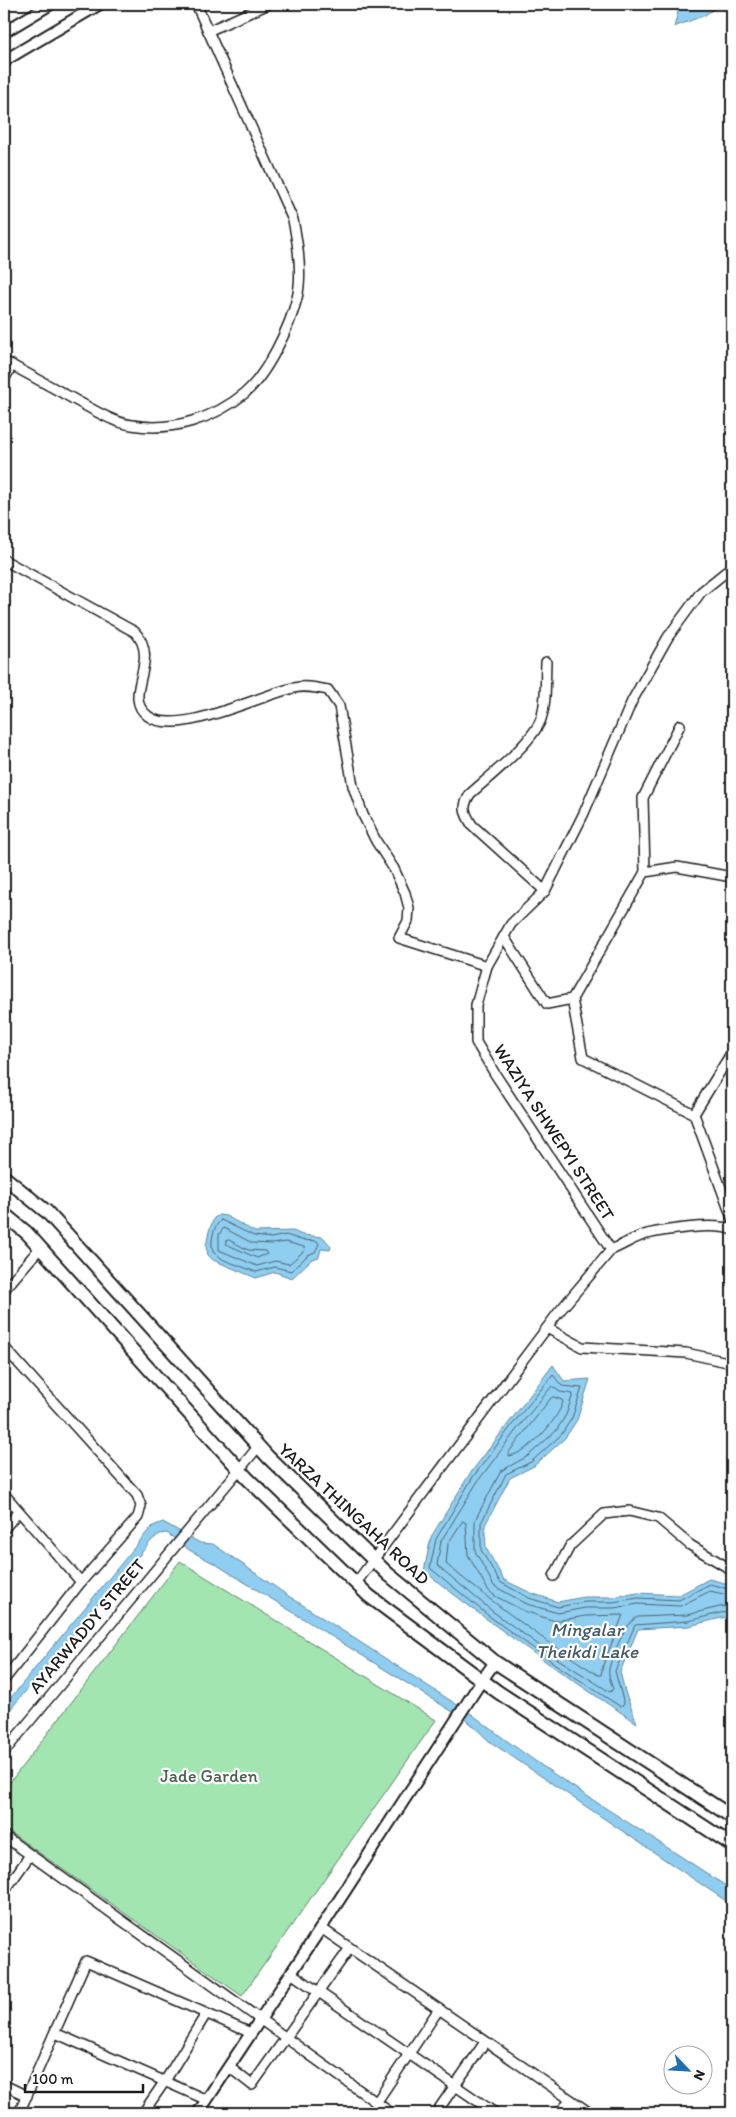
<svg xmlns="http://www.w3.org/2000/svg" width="736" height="2117" font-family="Itim,sans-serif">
  <rect width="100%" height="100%" fill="#fff"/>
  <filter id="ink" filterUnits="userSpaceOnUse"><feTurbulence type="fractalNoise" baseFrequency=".02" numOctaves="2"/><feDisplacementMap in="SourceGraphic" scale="10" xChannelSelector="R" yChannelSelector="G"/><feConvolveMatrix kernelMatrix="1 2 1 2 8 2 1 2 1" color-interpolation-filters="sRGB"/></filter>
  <g filter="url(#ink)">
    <path fill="#a2e5b0" stroke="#5f8066" d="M 180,1561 L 436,1720 L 242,1996 L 4,1828 L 4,1790 Z"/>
    <g fill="#8fcef0" stroke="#61879b">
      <path d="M 680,4 L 721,4 L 705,15 L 674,27 Z"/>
      <path d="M 219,1215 L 226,1216 L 255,1232 L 293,1231 L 302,1235 L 323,1237 L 331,1246 L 330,1250 L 321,1249 L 319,1257 L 312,1259 L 292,1278 L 275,1272 L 256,1278 L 213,1260 L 208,1255 L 206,1246 L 209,1231 L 214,1218 Z"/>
      <path d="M 553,1365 L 564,1381 L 590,1379 L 577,1420 L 565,1438 L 534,1466 L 510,1478 L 485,1525 L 486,1548 L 504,1580 L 531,1593 L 558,1602 L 584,1597 L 613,1597 L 638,1593 L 679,1595 L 709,1579 L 732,1585 L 732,1617 L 721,1618 L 689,1626 L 638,1629 L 620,1672 L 625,1692 L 637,1723 C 563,1675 493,1626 424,1571 L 431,1537 L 469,1475 Z"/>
      <path d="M 163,1522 L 200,1543 L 213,1544 L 287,1595 L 473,1715 C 555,1780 646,1832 732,1890 L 732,1905 L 489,1741 L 469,1722 L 217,1565 L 189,1550 L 167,1533 L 160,1534 L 152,1540 L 4,1717 L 4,1706 L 148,1531 L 153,1526 Z"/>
    </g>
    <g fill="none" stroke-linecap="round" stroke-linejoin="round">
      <g stroke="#4a6371" stroke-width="1">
        <path d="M 221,1220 L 254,1236 L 271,1238 L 286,1235 L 301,1240 L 317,1241 L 319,1244 L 315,1252 L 308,1255 L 291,1271 L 275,1267 L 256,1272 L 224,1260 L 213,1252 C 210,1242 213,1227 221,1220 Z"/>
        <path d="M 224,1228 L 252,1243 L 271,1244 L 286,1242 L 304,1247 L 305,1250 L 289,1264 L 275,1261 L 257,1266 L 219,1250 L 219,1235 Z"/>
        <path d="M 229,1240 L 248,1250 L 265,1251 L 267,1254 L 257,1258 L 226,1244 L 226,1241 Z"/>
        <path d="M 554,1397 L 562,1400 L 563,1402 C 557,1421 529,1453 509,1456 L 509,1452 L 551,1398 Z"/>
        <path d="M 463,1521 L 466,1523 L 468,1555 L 488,1590 L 495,1596 L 524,1611 L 555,1621 L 586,1616 L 623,1615 L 603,1665 L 601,1675 L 598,1675 C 545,1641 494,1604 446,1564 L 448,1544 Z"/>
        <path d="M 732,1590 L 710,1584 L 679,1600 L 638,1598 L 613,1602 L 585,1602 L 558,1607 L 529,1598 L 500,1582 L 481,1550 L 481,1523 L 506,1474 L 531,1462 L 561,1435 L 572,1418 L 582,1388 L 562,1386 L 553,1375 L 512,1425 L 473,1477 L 436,1539 L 430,1568 L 489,1616 L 555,1664 L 621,1707 L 624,1704 L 615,1671 L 635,1625 L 688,1621 L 720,1613 L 732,1612"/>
        <path d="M 732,1596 L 710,1591 L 680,1606 L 638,1604 L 614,1608 L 585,1608 L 558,1613 L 527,1604 L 494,1586 L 475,1551 L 475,1520 L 501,1471 L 528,1456 L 556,1431 L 566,1415 L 573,1394 L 560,1392 L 552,1386 L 517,1429 L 478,1481 L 441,1541 L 437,1565 L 492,1611 L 558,1659 L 610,1692 L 613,1689 C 611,1683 608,1675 609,1669 C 612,1656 626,1621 638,1617 L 687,1615 L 719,1607 L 732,1606"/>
      </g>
      <g stroke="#1c1c1c" stroke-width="12">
        <g id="minor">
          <path d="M 208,31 L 269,4"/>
          <path d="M 4,361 C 28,374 52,387 77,401 C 94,410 112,422 132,425 C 171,432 214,419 245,393 C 267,374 290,327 297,298 C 303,274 298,244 293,220 L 196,4"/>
          <path d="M 4,380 L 12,365"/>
          <path d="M 4,560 L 135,632 C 162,661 120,696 148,716 C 177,738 261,694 294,688 C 306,685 317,688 328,690 L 339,706 L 353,786 L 363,815 L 376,841 L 394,869 L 405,893 L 409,908 L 408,921 L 399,938 L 487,966"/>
          <path d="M 645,872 L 643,798 L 680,725"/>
          <path d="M 545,891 L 472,825 C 464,812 462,807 470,794 C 489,777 533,742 541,719 C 547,701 545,680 546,662"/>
          <path d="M 504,937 L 547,1004 L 572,999 L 645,872 L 677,867 L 732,877"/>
          <path d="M 572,999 L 583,1058 L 694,1114 L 732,1218"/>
          <path d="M 694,1114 L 732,1052"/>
          <path d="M 611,1250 C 623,1245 635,1237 647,1234 C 665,1230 716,1222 732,1230"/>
          <path d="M 4,1290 L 40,1248"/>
          <path d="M 547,1328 L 582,1347 L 686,1353 L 732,1363"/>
          <path d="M 4,1347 L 137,1495 L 141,1506 L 138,1517 L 81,1582 L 4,1680"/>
          <path d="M 4,1494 L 81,1582"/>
          <path d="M 4,1529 L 18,1512"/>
          <path d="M 554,1576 L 570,1546 L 604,1514 L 629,1511 L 658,1518 L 690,1545 L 732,1570"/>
          <path d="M 356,1583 L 558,1313 L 611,1250 L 495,1074 L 476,1042 L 476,1005 L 487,966 L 511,924 L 545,891 L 584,813 L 632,701 L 668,637 L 701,592 L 732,567"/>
          <path d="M 4,1752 L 258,1447"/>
          <path d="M 4,1836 L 391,2113"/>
          <path d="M 4,1892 L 30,1855"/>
          <path d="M 321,1928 L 590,2113"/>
          <path d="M 291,1973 L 495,2113"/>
          <path d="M 55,2033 L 207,2100"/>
          <path d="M 229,2067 L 252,2085 L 350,1948"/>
          <path d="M 4,2085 L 27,2096"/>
          <path d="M 376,2103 L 439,2009"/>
          <path d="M 19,2113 L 86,1961 L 251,2033"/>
          <path d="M 143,2113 L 165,2081 L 206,2014"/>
          <path d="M 436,2113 L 485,2042"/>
          <path d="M 559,2113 L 571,2100"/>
        </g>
      </g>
      <g stroke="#1c1c1c" stroke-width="14">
        <g id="tertiary">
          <path d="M 4,32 L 51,4"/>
          <path d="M 4,63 L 7,59 L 100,4"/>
          <path d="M 198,2113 L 321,1928 L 482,1680 L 495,1662"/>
        </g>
      </g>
      <g stroke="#1c1c1c" stroke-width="16">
        <g id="primary">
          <path d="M 4,1177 L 47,1212 L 268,1457 L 388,1574 L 495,1662 L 732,1817"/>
          <path d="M 4,1214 L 27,1233 L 247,1478 L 369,1596 L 498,1692 L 732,1845"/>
        </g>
      </g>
      <use href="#minor" stroke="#fff" stroke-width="9"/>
      <use href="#tertiary" stroke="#fff" stroke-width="10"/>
      <use href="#primary" stroke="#fff" stroke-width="12"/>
    </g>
  </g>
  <g text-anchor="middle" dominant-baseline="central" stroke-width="4.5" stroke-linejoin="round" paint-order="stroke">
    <g font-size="18" fill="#1c1c1c" stroke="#fff">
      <text transform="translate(554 1132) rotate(57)">WAZIYA SHWEPYI STREET</text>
      <text transform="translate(354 1514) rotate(43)">YARZA THINGAHA ROAD</text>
      <text transform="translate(87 1626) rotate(-50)">AYARWADDY STREET</text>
    </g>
    <g font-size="18" fill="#4b6250" stroke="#fff">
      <text x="209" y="1776">Jade Garden</text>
    </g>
    <g font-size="19" font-style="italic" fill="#445a66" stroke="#fff">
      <text x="587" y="1629">Mingalar<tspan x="587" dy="22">Theikdi Lake</tspan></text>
    </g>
  </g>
  <rect width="736" height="2117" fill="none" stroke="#fff" stroke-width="20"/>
  <rect x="10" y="10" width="716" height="2097" fill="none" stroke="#1c1c1c" stroke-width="2" filter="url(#ink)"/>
  <g transform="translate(688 2070) rotate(115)"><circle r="24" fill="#ffffff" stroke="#a4a4a4"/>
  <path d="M0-4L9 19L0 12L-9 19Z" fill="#1f6fb2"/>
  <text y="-8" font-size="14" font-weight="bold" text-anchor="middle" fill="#1c1c1c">N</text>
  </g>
  <path d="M25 2084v8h118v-8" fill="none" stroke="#1c1c1c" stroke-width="2.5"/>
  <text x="32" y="2084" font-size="15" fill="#1c1c1c" stroke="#ffffff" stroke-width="4" paint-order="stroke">100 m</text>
</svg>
